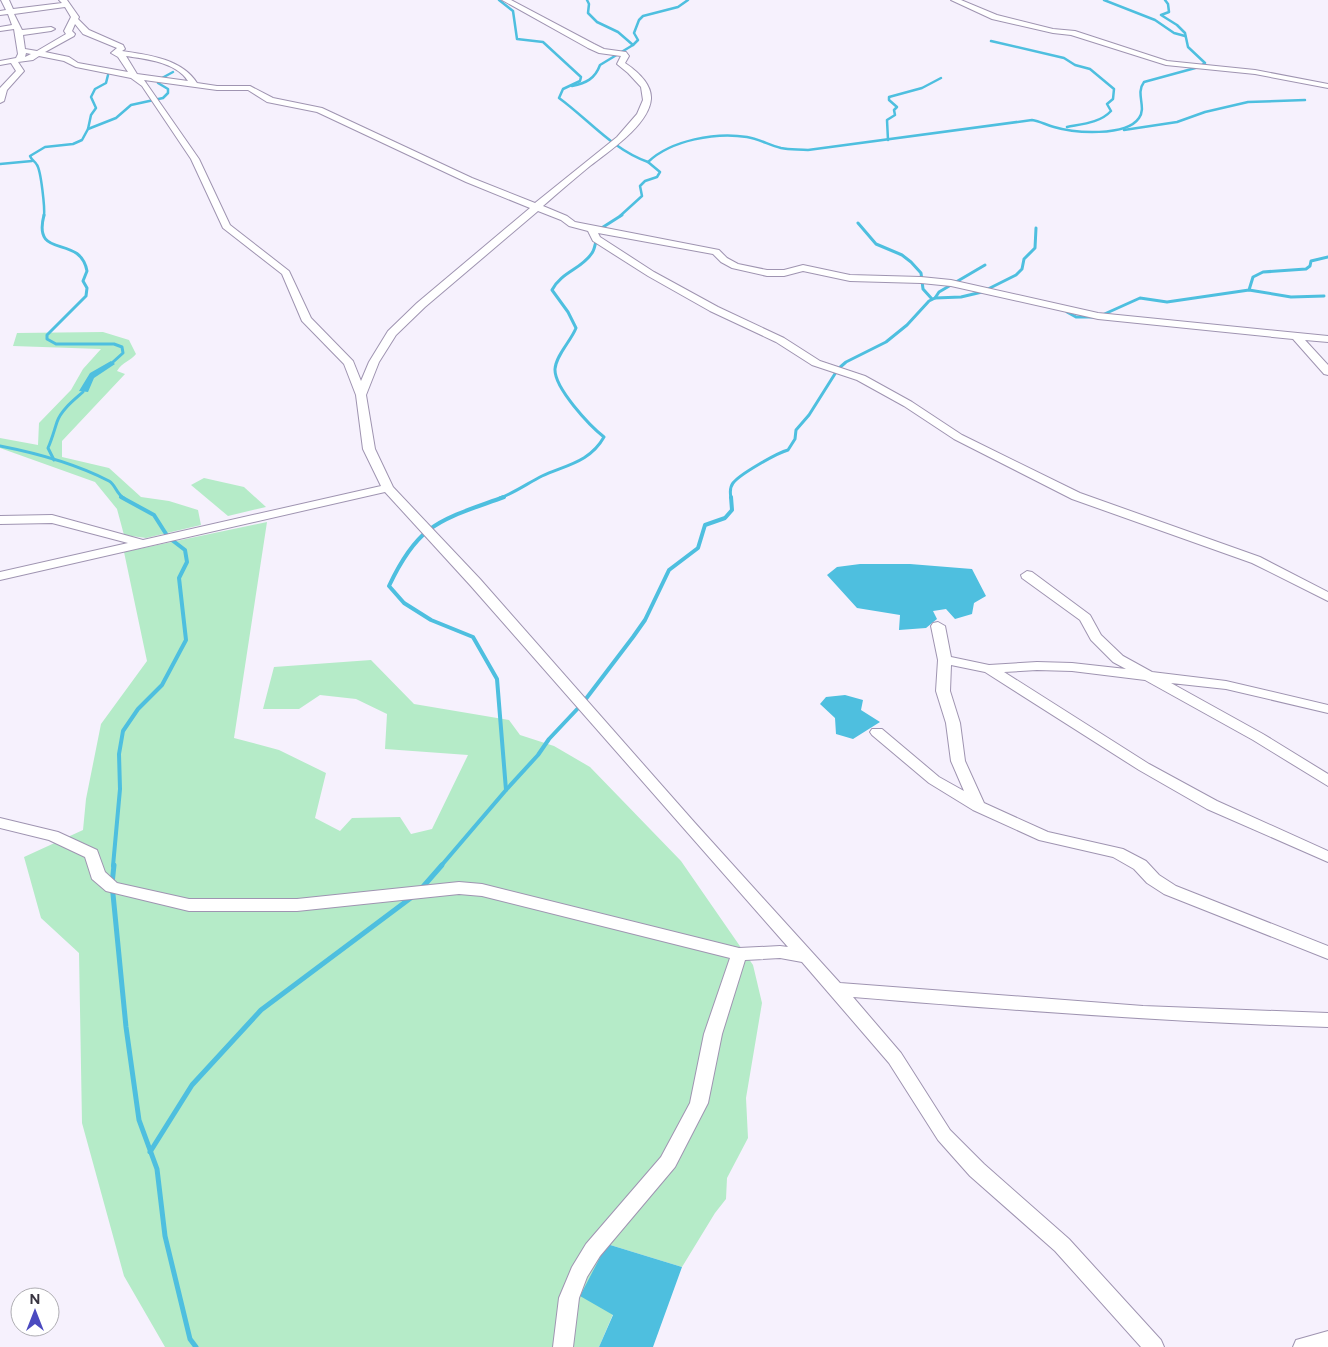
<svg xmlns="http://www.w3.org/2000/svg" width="1328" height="1347" font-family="Figtree,sans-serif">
  <rect width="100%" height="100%" fill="#f6f1fd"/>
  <g fill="#b5ebc8">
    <path d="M 103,332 L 129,340 L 136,354 C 131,361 122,362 117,371 L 125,374 L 62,441 L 62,457 L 109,468 L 141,497 L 169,501 L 198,510 L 201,525 L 146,538 L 124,535 L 117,509 L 95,482 L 0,448 L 0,438 L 38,445 L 39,423 L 71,390 L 83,369 L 101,349 L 13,346 L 17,333 Z"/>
    <path d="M 204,478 L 244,487 L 266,507 L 228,516 L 191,485 Z"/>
    <path d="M 267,522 L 234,738 L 279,750 L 326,773 L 315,818 L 340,831 L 352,818 L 400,817 L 411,834 L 432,829 L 468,755 L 385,749 L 387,714 L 356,699 L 320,695 L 299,709 L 263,709 L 274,667 L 371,660 L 414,704 L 509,720 L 520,735 L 554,746 L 590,767 L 681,861 L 753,965 L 762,1003 L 746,1098 L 748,1138 L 727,1178 L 726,1199 L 715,1213 L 682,1267 L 607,1244 L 613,1314 L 599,1347 L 165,1347 L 124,1276 L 82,1123 L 79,953 L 41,918 L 24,857 L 83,830 L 86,799 L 101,724 L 147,661 L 124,552 Z"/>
  </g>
  <g fill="#4ebfdf">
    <path d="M 111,361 L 115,364 L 94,378 L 88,392 L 79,391 L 90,373 Z"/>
    <path d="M 860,564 L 910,564 L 972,569 L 986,596 L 974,603 L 972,614 L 955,619 L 946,609 L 933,611 L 937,619 L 926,628 L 899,630 L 900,615 L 857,608 L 827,575 L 837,567 Z"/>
    <path d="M 845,695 L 863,700 L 861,710 L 880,722 L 853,739 L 836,734 L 835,718 L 820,704 L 826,697 Z"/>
    <path d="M 607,1244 L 682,1267 L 653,1347 L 599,1347 L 613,1315 L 580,1296 Z"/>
  </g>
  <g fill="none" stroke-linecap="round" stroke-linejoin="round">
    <g stroke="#4ebfdf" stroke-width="2.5">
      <path d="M 499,0 L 513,11 L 517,39 L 543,42 L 581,77 L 580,81 L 563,89 L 559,98 C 588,119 613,150 648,162"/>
      <path d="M 1104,0 L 1155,20 L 1174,33 L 1185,36"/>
      <path d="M 991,41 L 1064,58 L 1075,65 L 1090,69 L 1114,89 L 1113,99 L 1107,104 L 1111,111 C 1100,123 1082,124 1067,127"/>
      <path d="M 633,45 L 638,40 L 634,33 L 639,20 L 643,16 L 678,7 L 688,0"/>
      <path d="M 572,86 C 586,83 595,79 600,65 L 633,45 L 618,32 L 597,22 L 588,13 L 589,4 L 587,0"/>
      <path d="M 88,129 L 91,115 L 96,108 L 91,97 L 95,89 L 106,83 L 108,75"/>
      <path d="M 1124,130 L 1177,122 L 1205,112 L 1248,102 L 1305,100"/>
      <path d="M 888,140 L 887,120 L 895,115 L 894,110 L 897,107 L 889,100 L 889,97 L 922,88 L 941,78"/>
      <path d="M 0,164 L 32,161"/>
      <path d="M 44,216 C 45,208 41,171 37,165 C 35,161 32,161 30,156 L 45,147 L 73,144 L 82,140 L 88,129 L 116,118 L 131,105 L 163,98 L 168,93 L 168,89 L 158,83 L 162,78 L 173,72"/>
      <path d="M 620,216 L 642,196 L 640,186 L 645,181 L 657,177 L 660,172 L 648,162 C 671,140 716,132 747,137 C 759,139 769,145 781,148 C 790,150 799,149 808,150 L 1032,120 C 1040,121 1046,125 1054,127 C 1074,133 1126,137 1139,118 C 1147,107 1135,94 1144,82 L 1199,67 L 1205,63 L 1188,47 L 1185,33 L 1177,25 L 1161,15 L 1169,12 L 1168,4 L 1165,0"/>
    </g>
    <g stroke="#4ebfdf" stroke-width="3">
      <path d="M 44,215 C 32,261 80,233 87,271 L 83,281 L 87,288 L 86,296 L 47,335 L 47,339 L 56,344 L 114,344 L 122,347 L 123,353 L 113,362"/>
      <path d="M 858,223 L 876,244 L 902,255 L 911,262 L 921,273 L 923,289 L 932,299"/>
      <path d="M 600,229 L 622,215"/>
      <path d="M 986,290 L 1016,275 L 1022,269 L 1024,259 L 1035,248 L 1036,228"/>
      <path d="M 1249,290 L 1291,297 L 1324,296"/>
      <path d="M 935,298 L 939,292 L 985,265"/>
      <path d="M 1067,312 L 1076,317 L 1093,317"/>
      <path d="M 1100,316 L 1140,298 L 1167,302 L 1249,290 L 1253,277 L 1263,272 L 1306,269 L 1310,266 L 1311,261 L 1328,257"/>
      <path d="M 0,446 C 36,453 76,464 109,481 C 116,485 116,494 124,498"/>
      <path d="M 54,460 L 48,448 C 52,439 54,431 57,422 C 61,410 74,400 83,392"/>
      <path d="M 500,498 C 516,492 528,483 542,476 C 566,465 590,462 604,437 C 590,426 554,388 555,369 C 556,355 571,341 576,328 L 568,312 L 552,290 C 561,272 582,269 592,253 C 595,249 595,243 597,238"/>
      <path d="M 731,498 C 730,493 730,487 733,483 C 740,474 777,453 788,450 L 795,439 L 796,430 L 809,415 L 838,369 L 846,362 L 886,342 L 907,325 L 929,301 L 935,298 L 961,297 L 982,292"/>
    </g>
    <g stroke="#4ebfdf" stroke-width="4">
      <path d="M 506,790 L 538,755 L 549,739 L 582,704 L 633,637 L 645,620 L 669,570 L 698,548 L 705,525 L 725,518 L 732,510 L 731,497"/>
      <path d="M 113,866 L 120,789 L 119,754 L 123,731 L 138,709 L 162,685 L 186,640 L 179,578 L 187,562 L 185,550 L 168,537 L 154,515 L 121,497"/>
      <path d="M 441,866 L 506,790 L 497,679 L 473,637 L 431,620 L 404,603 L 389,586 C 419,522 441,520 504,497"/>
    </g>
    <g stroke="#4ebfdf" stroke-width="5">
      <path d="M 114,865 L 112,884 L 126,1027 L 139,1120 L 157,1169 L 165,1236 L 190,1339 L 196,1347"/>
      <path d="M 421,889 L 442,865"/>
      <path d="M 150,1152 L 192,1085 L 261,1010 L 412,897"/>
    </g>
    <g stroke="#9f94b1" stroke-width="2">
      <g id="minor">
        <path d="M 1,0 L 9,0 L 13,9 L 62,3 L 59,0 L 67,0 L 79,17 L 78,19 L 89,30 L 123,45 L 125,49 L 122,51 C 149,55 182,59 197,83 L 217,86 L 250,86 L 273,98 L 322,108 L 472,178 L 535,203 L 617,137 L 637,114 L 643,100 L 641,87 L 628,73 L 617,64 L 621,56 L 599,53 L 588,48 L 502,0 L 511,0 L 594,44 L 604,49 L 626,52 L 629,56 L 625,63 C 637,71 652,84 651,99 C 649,125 608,152 590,166 C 574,179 558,193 543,206 L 567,216 L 575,222 L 719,250 L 727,258 L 738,264 L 767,270 L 784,270 L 803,265 L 850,275 L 921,277 L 951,280 L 1098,313 L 1328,336 L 1328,342 L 1305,340 L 1328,365 L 1328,375 L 1324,374 L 1293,339 L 1098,319 L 951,286 L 921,283 L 850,281 L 803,271 L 784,276 L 767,276 L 732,268 L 721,262 L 713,254 L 598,233 L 600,237 L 654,272 L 718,307 L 784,338 L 820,361 L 865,376 L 912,402 L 962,435 L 1080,493 L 1260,557 L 1328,592 L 1328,601 L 1252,563 L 1072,499 L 954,439 L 904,406 L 857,380 L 812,365 L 776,342 L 710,311 L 648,276 L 593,241 L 588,231 L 569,226 L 561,220 L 538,211 L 425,307 L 396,335 L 379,362 L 366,395 L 375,449 L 393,487 L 480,579 L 695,823 L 840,983 L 1143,1006 L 1328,1013 L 1328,1027 C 1169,1022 1011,1010 853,997 L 901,1053 L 950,1130 L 984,1164 L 1069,1239 L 1161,1340 L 1164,1347 L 1141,1347 L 1055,1251 L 970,1176 L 938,1140 L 889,1063 L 802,962 L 780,958 L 745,960 L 722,1034 L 708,1103 L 675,1167 L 600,1256 L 587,1277 L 579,1298 L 573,1347 L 553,1347 L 559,1298 L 572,1267 L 586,1244 L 661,1157 L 690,1103 L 704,1034 L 730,958 L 482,896 L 459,894 L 297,911 L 189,911 L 106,891 L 92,879 L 85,857 L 49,840 L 0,828 L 0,818 L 58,832 L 97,850 L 105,872 L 117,883 L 189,899 L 297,899 L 459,882 L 482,884 L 739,948 L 780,946 L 788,947 L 470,585 L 385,492 L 0,580 L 0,572 L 128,543 L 52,523 L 0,524 L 0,516 L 52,515 L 143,540 L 381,486 L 363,449 L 356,395 L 344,364 L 302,321 L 282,274 L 223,228 L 191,159 L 142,86 L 131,78 L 76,67 L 64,61 L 39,56 L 33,60 L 18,62 L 24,71 L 7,90 L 4,101 L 0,103 L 0,88 L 16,71 L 11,63 L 0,65 L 0,61 L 16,58 L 18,54 L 14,29 L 0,31 L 0,27 L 12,25 L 8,14 L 0,15 L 0,11 L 6,10 ZM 65,7 L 71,17 L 64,31 L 66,34 L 37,51 L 25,49 L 23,35 L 51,31 L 55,29 L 51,27 L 22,30 L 14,14 ZM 75,24 L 83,34 L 117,48 L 111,53 L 118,57 L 128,72 L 78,63 L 69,57 L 45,52 L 74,36 L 75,34 L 72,31 ZM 26,53 L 31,54 L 25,57 ZM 126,56 C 146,59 176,62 188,81 L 137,74 ZM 144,80 L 217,90 L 248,90 L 267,102 L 317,112 L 466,182 L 530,208 L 417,303 L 388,331 L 369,362 L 361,381 L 353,361 L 311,318 L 289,271 L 230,225 L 199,159 Z"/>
        <path d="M 951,0 L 961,0 L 997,15 L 1053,29 L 1075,31 L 1167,61 L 1255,70 L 1328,84 L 1328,88 L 1255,74 L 1166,65 L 1071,35 L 1053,33 L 992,19 Z"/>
        <path d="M 1027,571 L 1032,572 L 1090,615 L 1101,635 L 1123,656 L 1152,672 L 1226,681 L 1328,705 L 1328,713 L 1226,689 L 1171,683 L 1263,734 L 1328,774 L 1328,786 L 1253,740 L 1145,680 L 1072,671 L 1037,670 L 1004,672 L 1149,764 L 1217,801 L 1328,851 L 1328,862 L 1207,809 L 1139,770 L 985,672 L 951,665 L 950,691 L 960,723 L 965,761 L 984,803 L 1048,832 L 1123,849 L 1146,861 L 1159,875 L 1176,886 L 1328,946 L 1328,959 L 1164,894 L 1147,883 L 1134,869 L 1113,857 L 1039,840 L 973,810 L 929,783 L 872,735 L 870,732 L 872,729 L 882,729 L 939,777 L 964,791 L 951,761 L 946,723 L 936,691 L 938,660 L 931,626 L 933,623 L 938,622 L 945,626 L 951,657 L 989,665 L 1037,662 L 1072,663 L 1126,669 L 1113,662 L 1091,640 L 1080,620 L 1022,578 L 1021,575 Z"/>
        <path d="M 1328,1331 L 1328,1347 L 1293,1347 L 1296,1340 Z"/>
      </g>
    </g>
    <use href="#minor" fill="#fff" fill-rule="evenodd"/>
  </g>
  <g transform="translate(35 1312)"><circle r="24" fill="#ffffff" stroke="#afaeb3"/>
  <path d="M0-4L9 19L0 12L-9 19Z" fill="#4b4ac0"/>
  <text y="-8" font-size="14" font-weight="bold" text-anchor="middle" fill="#383440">N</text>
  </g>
</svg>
